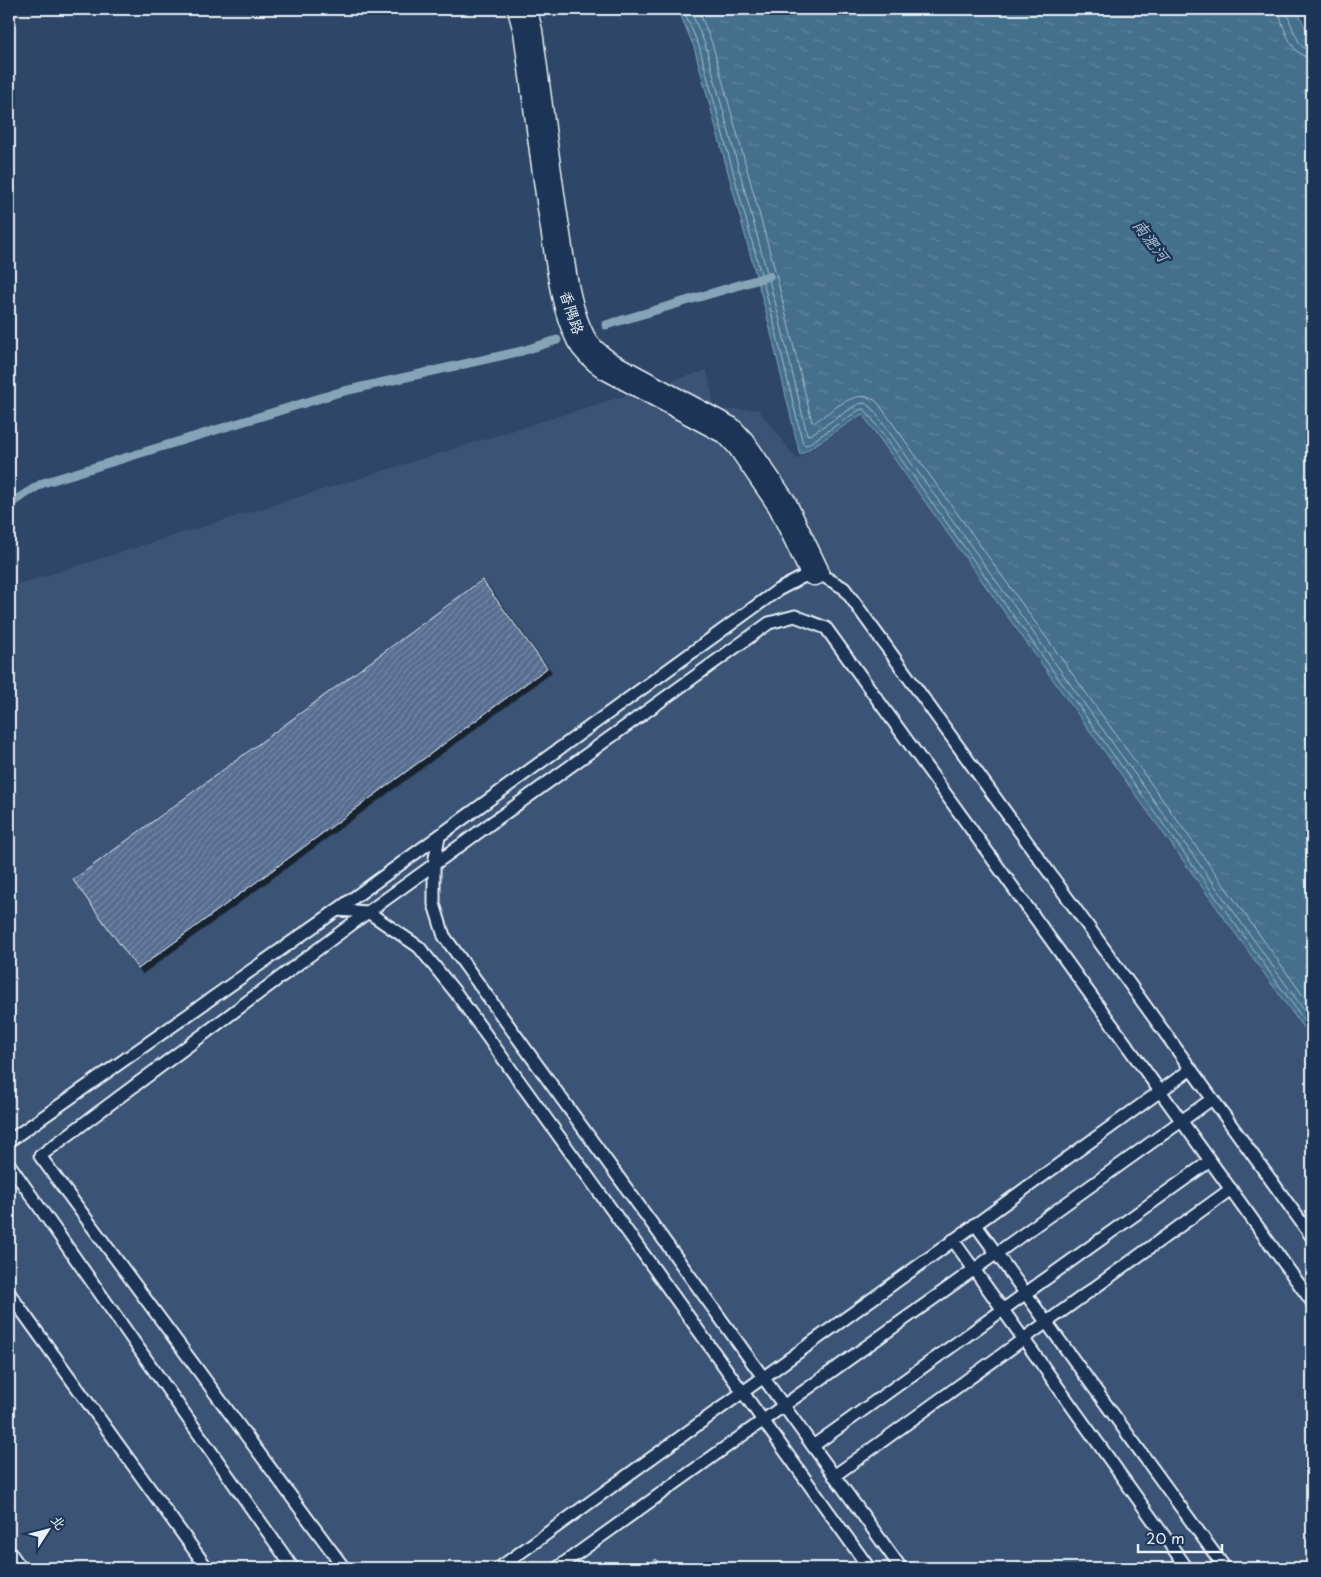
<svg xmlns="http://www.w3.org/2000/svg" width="1321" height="1577" font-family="'Playpen Sans','LXGW WenKai TC',sans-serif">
  <defs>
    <pattern id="water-ripples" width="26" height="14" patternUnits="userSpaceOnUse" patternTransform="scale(1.25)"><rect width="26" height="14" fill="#45708b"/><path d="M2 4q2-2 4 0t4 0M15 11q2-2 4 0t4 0" fill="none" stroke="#60859c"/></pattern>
    <pattern id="building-hatch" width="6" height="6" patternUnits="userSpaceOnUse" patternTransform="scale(1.25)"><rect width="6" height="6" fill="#576d90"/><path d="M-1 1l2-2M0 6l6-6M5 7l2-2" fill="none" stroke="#7789a6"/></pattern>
    <filter id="shadow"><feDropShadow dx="4.5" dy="4.5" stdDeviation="0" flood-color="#0009"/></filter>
  </defs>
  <rect width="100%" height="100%" fill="#2e4668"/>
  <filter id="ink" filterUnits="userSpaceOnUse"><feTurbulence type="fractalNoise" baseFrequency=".02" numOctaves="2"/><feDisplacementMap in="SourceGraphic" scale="10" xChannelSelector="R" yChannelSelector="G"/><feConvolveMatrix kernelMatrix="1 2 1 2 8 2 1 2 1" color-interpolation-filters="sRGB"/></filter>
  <g filter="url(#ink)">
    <path fill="#3a5274" d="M 707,370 L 715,410 L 758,409 L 797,459 L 862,414 L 1312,1040 L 1312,1568 L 9,1568 L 9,587 Z"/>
    <path fill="url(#water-ripples)" stroke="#86a4b7" d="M 678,9 L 1297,9 L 1312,43 L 1312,1040 L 862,414 L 800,455 L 767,316 L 694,47 Z"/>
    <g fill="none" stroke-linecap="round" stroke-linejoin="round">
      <g stroke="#a7bdcc" stroke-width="1">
        <path d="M 683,9 L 699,46 L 772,315 L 803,444 L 807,445 L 859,410 L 863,409 L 867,412 L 1312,1031"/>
        <path d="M 690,9 L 705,44 L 778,313 L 807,434 L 810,435 L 858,404 L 865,403 L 872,408 L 1312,1021"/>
        <path d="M 698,9 L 712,43 L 776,274 L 812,422 L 815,422 C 832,411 859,384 878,403 L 1312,1008"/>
        <path d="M 1279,9 C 1279,19 1290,46 1298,52 C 1302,56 1307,57 1312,58"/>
        <path d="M 1286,9 C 1287,16 1298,44 1304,48 C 1307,50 1308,50 1312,50"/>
      </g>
      <g stroke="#86a4b7" stroke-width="9">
        <path d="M 606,325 L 769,276"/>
        <path d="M 9,504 L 43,483 L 340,392 L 522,351 L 557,340"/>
      </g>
    </g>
    <g fill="url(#building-hatch)" stroke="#e8f1f8" filter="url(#shadow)">
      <path d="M 482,580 L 547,668 L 138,969 L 73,880 Z"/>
      <path d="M 656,1559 L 663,1568 L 644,1568 Z"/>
    </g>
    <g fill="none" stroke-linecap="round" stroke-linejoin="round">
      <g stroke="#e8f1f8" stroke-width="15">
        <g id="lane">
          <path d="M 439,836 L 434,864 L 434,904 L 444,936 L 901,1568"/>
          <path d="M 337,910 L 368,912 L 419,947 L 456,993 L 869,1568"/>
          <path d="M 9,1141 L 337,910 L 778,590 L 814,571 L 844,588 L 1312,1237"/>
          <path d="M 9,1164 L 293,1568"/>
          <path d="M 975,1224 L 1225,1568"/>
          <path d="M 953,1240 L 1187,1568"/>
          <path d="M 9,1293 L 207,1568"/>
          <path d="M 813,1446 L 1210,1161"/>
          <path d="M 834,1476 L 1231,1189"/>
          <path d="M 9,1551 L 21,1568"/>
          <path d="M 344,1568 L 40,1156 L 368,912 L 769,623 L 795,616 L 826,628 L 1312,1302"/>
          <path d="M 499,1568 L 1191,1069"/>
          <path d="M 557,1568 L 1212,1099"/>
        </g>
      </g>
      <g stroke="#e8f1f8" stroke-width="31">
        <path id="secondary" d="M 522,9 L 528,31 C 537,97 545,163 555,228 C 561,266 564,305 581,339 C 587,350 598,359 608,366 L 729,431 L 741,444 L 782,504 L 814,571"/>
      </g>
      <use href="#lane" stroke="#1d3557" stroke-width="11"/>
      <use href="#secondary" stroke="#1d3557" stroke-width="28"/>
    </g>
  </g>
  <g text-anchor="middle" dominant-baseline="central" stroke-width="5" stroke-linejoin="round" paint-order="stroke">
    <g font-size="15" fill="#e8f1f8" stroke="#1d3557">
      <text transform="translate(573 312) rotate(72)">香隅路</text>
    </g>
    <g font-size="16" font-style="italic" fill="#afc4d2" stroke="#1d3557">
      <text transform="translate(1152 240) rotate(53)">南淝河</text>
    </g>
  </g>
  <rect width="1321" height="1577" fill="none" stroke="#1d3557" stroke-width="30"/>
  <rect x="15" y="15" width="1291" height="1547" fill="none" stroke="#e8f1f8" stroke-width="2" filter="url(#ink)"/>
  <g transform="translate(48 1530) rotate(54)" stroke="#1d3557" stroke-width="4" paint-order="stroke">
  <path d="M0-4L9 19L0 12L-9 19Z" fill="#e8f1f8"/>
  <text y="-8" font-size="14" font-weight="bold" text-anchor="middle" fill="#e8f1f8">北</text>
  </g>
  <path d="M1138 1544v8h84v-8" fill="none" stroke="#e8f1f8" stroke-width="2.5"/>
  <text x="1146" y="1544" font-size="15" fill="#e8f1f8" stroke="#1d3557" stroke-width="4" paint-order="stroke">20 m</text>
</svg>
